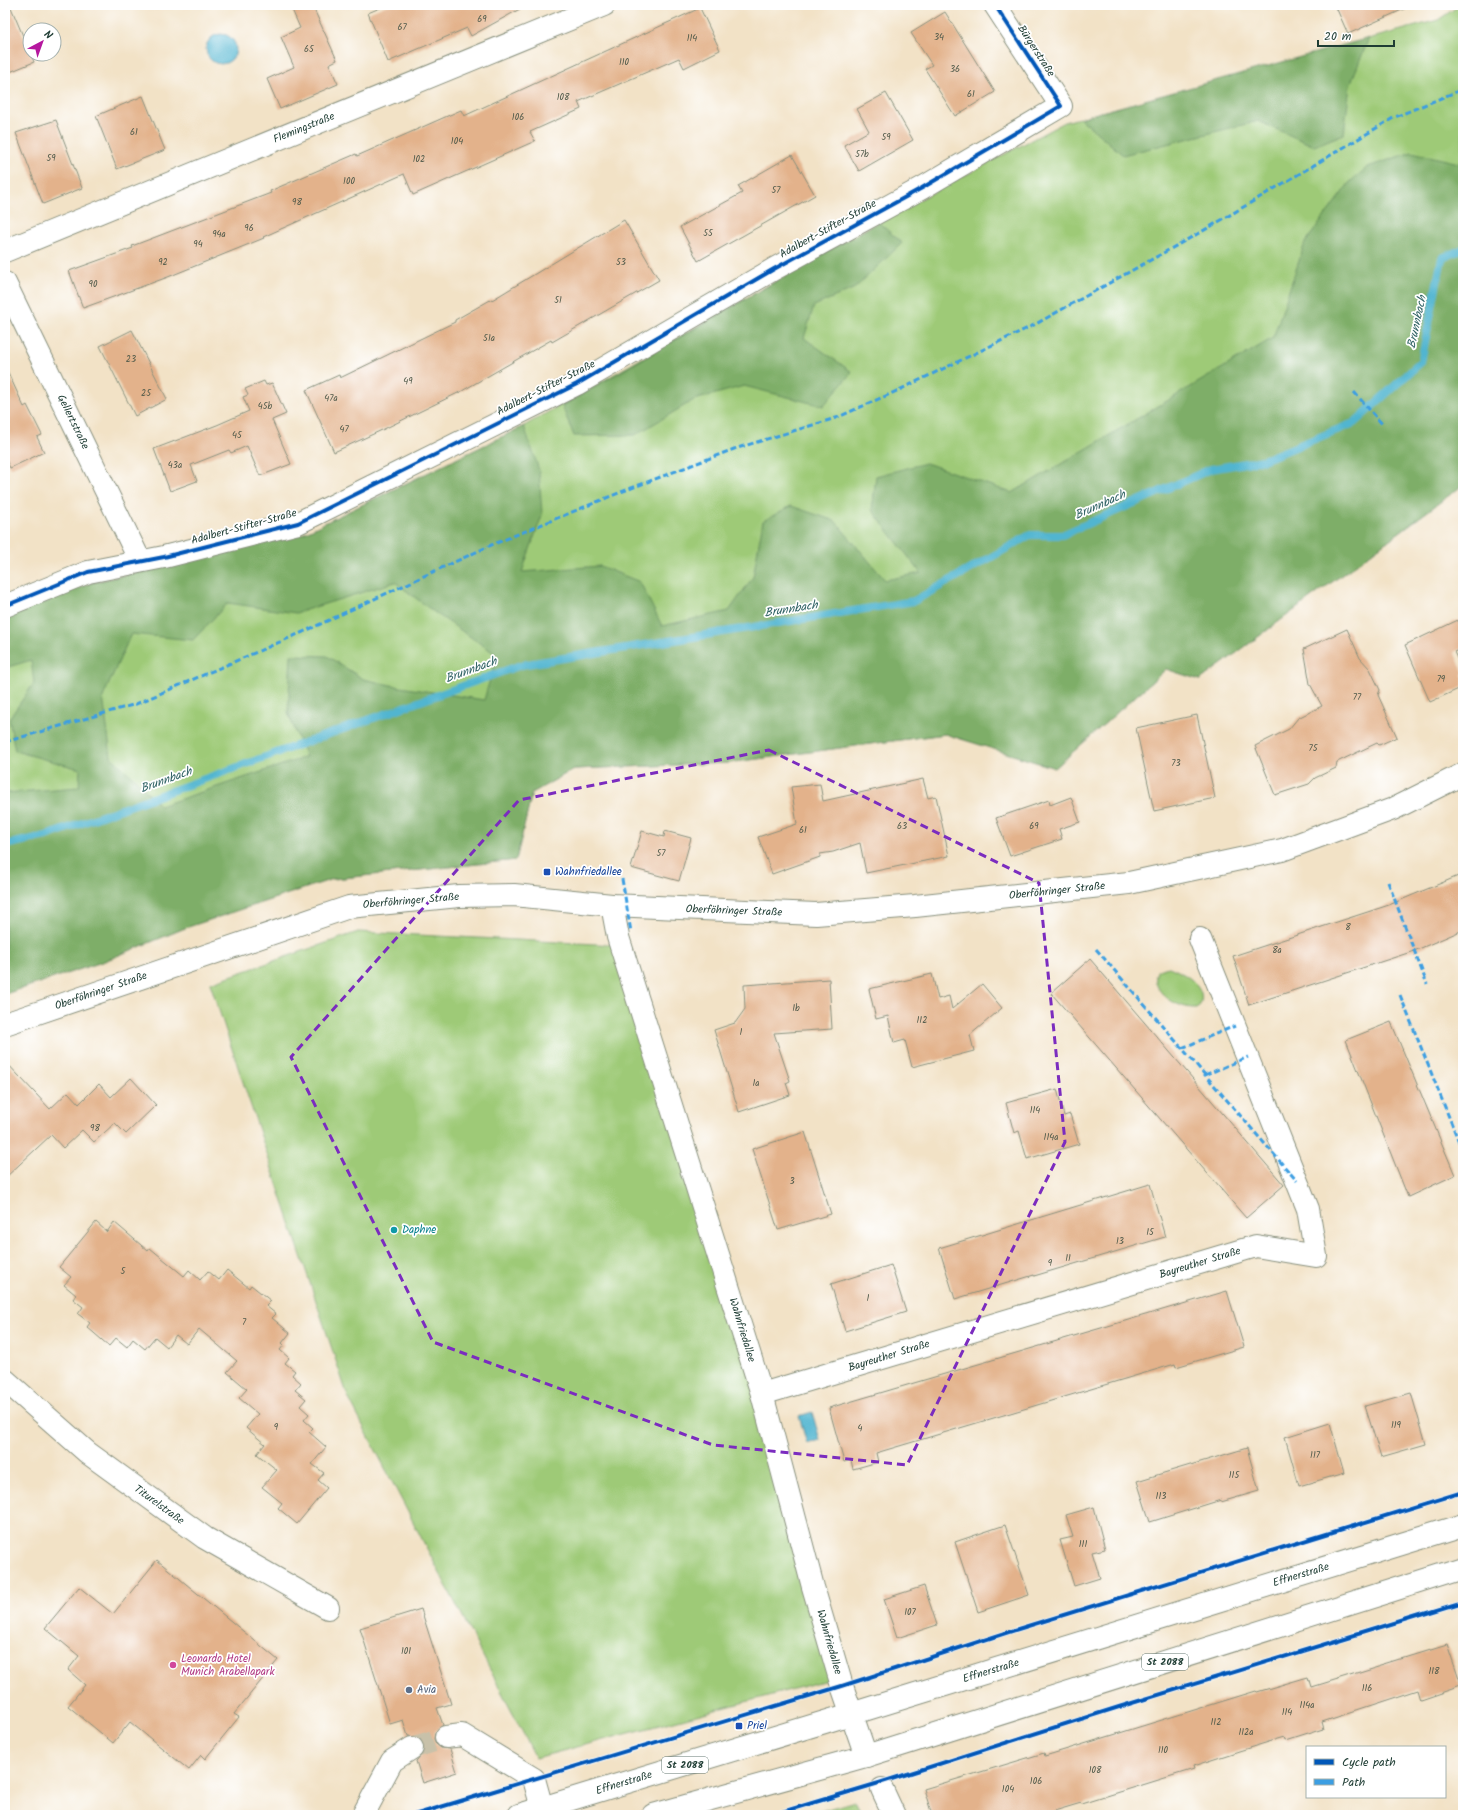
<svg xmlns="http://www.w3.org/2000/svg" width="1468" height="1820" font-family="Kalam,sans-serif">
  <rect width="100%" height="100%" fill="#fff"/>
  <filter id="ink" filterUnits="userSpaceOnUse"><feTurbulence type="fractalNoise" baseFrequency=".025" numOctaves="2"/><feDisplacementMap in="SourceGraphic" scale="8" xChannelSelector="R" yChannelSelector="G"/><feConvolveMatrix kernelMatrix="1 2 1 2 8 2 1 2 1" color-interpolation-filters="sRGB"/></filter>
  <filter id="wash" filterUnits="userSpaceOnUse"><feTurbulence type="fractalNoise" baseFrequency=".012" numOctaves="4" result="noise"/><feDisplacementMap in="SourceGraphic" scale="16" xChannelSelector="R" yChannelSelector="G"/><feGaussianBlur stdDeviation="0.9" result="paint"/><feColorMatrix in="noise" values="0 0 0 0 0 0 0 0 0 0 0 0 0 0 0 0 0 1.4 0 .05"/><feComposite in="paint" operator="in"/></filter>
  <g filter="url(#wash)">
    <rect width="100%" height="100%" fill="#f2e2c6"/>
    <g fill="#9eca77" stroke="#5e8456">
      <path d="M 1460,5 L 1463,5 L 1463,485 L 1200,680 L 1166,669 L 1055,768 L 945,734 L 727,763 L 574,769 L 532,793 L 516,860 L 333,879 L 185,928 L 102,962 L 5,994 L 5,619 L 90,583 L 302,534 L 524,426 L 878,222 L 1065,122 L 1438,20 Z"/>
      <path d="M 358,932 L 617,945 L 756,1396 L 831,1679 L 536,1758 L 348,1397 L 210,983 Z"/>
      <path d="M 1169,967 C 1184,973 1208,986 1200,1005 L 1196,1008 C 1178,1009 1149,992 1157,971 L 1161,969 Z"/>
      <path d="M 855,1801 L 863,1815 L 808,1815 Z"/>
    </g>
    <g fill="#7eae68" stroke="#4e764e" fill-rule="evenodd">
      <path d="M 1369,38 L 1350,85 L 1344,134 L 1314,146 L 1258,121 L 1123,155 L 1080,118 Z"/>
      <path d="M 1412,152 L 1463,164 L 1463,485 L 1200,680 L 1166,669 L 1055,768 L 945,734 L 727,763 L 574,769 L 532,793 L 516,860 L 333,879 L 185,928 L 102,962 L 5,994 L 5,793 L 79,787 L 80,769 L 15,751 L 9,719 L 34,683 L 31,660 L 5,668 L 5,619 L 90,583 L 302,534 L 524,426 L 539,470 L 542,515 L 522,572 L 600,566 L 640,582 L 662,626 L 729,611 L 753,577 L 763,521 L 791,506 L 835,521 L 885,580 L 921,573 L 872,510 L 876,476 L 926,463 L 1012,493 L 1273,338 L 1305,243 L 1350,182 L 1368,167 ZM 395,582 L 434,612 L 497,655 L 484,700 L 400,687 L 363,679 L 327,656 L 291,655 L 288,713 L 306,757 L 160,806 L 136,780 L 111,757 L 103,697 L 131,634 L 193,640 L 228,603 L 296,613 Z"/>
      <path d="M 878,222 L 902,243 L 855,288 L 814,306 L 804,338 L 852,372 L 823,406 L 744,386 L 694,400 L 635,435 L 574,436 L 562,406 Z"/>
    </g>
    <g fill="#51b5d0" stroke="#387982">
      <circle cx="221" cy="49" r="15"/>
      <path d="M 812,1412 L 820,1440 L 807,1444 L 799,1416 Z"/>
    </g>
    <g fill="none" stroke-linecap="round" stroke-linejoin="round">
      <path stroke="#51b5d0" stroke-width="8" d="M 5,845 L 46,836 L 521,665 L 914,601 L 1030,535 L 1062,535 L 1211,469 L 1263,460 L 1354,423 L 1421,362 L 1442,258 L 1463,249"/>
    </g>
    <g id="blocks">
      <g fill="#e3b28b">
        <path d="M 5,5 L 10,5 L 34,62 L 5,74 Z"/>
        <path d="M 290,5 L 312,5 L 337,60 L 329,64 L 338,84 L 280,109 L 267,79 L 294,67 L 281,37 L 300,28 Z"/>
        <path d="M 387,5 L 527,5 L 471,36 L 467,28 L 388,62 L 368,13 Z"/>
        <path d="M 1335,5 L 1413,5 L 1348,34 Z"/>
        <path d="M 700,8 L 720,50 L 684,68 L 679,58 L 578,102 L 581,109 L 530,132 L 535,141 L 413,195 L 404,174 L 263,237 L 264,238 L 168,277 L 83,308 L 69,271 L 133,248 L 132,246 L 271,193 L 270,191 L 356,154 L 357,156 L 461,110 L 464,116 Z"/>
        <path d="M 945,12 L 995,92 L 955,116 L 925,69 L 932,65 L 911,33 Z"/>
        <path d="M 886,93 L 913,140 L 859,171 L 844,145 L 869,131 L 857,109 Z"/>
        <path d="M 143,96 L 165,150 L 117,169 L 96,116 Z"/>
        <path d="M 56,120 L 82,188 L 43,204 L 16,133 Z"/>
        <path d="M 792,155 L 815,195 L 698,261 L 680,227 L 742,193 L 738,186 Z"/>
        <path d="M 624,220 L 659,280 L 552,342 L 551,340 L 462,391 L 382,430 L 334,452 L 306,390 L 339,375 L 340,378 L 455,322 L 455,320 L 492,299 L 492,300 Z"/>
        <path d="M 132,330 L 167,399 L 135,416 L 100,346 Z"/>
        <path d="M 5,366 L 24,407 L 27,405 L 42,435 L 37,437 L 44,452 L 10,468 L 5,458 Z"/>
        <path d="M 264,381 L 266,385 L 272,383 L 286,414 L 272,420 L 291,464 L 260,476 L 247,446 L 231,453 L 229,450 L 191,465 L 197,481 L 170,491 L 154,449 L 217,425 L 249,411 L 243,397 L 248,395 L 245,389 Z"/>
        <path d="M 1458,620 L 1463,631 L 1463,648 L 1454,652 L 1463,671 L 1463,687 L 1430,702 L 1405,645 Z"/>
        <path d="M 1347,629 L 1360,658 L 1370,669 L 1380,690 L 1378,695 L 1397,737 L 1379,745 L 1377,743 L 1337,762 L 1336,768 L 1315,778 L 1309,784 L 1275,795 L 1255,746 L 1289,729 L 1298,718 L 1322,706 L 1310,684 L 1304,649 Z"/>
        <path d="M 1197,715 L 1215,798 L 1154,811 L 1136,728 Z"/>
        <path d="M 923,779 L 928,798 L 936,796 L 949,856 L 866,873 L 860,843 L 833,852 L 820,854 L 820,857 L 772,874 L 758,837 L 797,824 L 791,787 L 820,784 L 823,801 Z"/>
        <path d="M 1071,797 L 1080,822 L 1059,829 L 1062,839 L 1010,856 L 996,818 L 1049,800 L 1050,805 Z"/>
        <path d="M 642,831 L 664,837 L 665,831 L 691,838 L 679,881 L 631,868 Z"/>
        <path d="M 1463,874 L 1463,930 L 1414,951 L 1249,1005 L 1233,956 L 1389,905 Z"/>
        <path d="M 1090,959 L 1284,1185 L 1246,1218 L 1051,993 Z"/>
        <path d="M 932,974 L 938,999 L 949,996 L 952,1009 L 982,984 L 1002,1008 L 970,1035 L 974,1051 L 912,1067 L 905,1040 L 894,1043 L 888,1016 L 876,1019 L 869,989 Z"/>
        <path d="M 829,979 L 832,1029 L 774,1033 L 790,1081 L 786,1083 L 790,1095 L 739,1112 L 714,1030 L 735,1023 L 745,1009 L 744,985 Z"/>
        <path d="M 1391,1022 L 1455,1175 L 1408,1197 L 1346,1040 Z"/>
        <path d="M 5,1061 L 50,1109 L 68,1092 L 79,1104 L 99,1084 L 111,1097 L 131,1078 L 156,1105 L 126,1134 L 115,1123 L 94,1142 L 82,1130 L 63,1148 L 51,1135 L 5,1178 Z"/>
        <path d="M 1057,1089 L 1064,1116 L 1070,1114 L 1079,1144 L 1027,1159 L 1019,1131 L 1014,1133 L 1006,1103 Z"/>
        <path d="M 805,1132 L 831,1214 L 778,1230 L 752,1149 Z"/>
        <path d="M 1150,1184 L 1165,1237 L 1034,1276 L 1034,1275 L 955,1299 L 939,1248 Z"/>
        <path d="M 96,1222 L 107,1232 L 114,1222 L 148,1251 L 150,1248 L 184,1276 L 189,1270 L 200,1280 L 208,1271 L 219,1280 L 227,1270 L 249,1288 L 251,1285 L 271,1301 L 266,1306 L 276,1314 L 272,1318 L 290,1333 L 282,1343 L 284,1345 L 280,1350 L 289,1358 L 285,1363 L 295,1371 L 292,1375 L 301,1383 L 295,1390 L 306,1399 L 300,1406 L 309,1414 L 304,1420 L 313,1428 L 309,1432 L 326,1447 L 312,1464 L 324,1473 L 318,1480 L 327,1488 L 297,1524 L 278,1508 L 282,1503 L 262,1487 L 277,1470 L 257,1454 L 265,1444 L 246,1428 L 258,1414 L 239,1398 L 247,1389 L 227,1372 L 237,1361 L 199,1329 L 187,1344 L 176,1335 L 167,1347 L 155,1337 L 145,1349 L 133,1339 L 127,1347 L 116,1338 L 109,1346 L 87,1327 L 90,1323 L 78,1314 L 83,1307 L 73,1299 L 76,1295 L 64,1285 L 71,1277 L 59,1267 Z"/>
        <path d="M 891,1265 L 906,1312 L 845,1331 L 831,1284 Z"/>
        <path d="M 1227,1291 L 1244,1347 L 1176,1367 L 1175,1364 L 876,1453 L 878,1462 L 853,1469 L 851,1460 L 844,1462 L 829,1408 Z"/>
        <path d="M 1411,1393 L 1426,1444 L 1381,1457 L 1365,1406 Z"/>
        <path d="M 1330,1423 L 1344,1473 L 1299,1486 L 1285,1437 Z"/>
        <path d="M 1247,1448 L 1259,1491 L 1221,1502 L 1221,1500 L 1150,1522 L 1137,1481 Z"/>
        <path d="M 1094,1507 L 1105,1549 L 1092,1552 L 1100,1578 L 1074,1586 L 1060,1540 L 1073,1537 L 1066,1515 Z"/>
        <path d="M 1005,1525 L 1029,1595 L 978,1612 L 955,1542 Z"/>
        <path d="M 157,1560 L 278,1660 L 234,1714 L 239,1717 L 205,1759 L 201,1755 L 189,1770 L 130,1722 L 113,1743 L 68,1706 L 85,1685 L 68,1670 L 79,1656 L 45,1628 L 79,1587 L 113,1614 Z"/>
        <path d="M 924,1586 L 937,1625 L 897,1638 L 884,1599 Z"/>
        <path d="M 421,1609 L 451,1704 L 437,1708 L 443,1725 L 435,1732 L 434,1739 L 436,1744 L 441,1748 L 450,1749 L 457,1772 L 423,1783 L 416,1761 L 423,1753 L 424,1747 L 423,1742 L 417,1737 L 408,1736 L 403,1720 L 390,1724 L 360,1628 Z"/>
        <path d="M 1447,1645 L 1461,1686 L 1420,1700 L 1417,1690 L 1322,1721 L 1324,1728 L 1286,1740 L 1285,1737 L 1239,1751 L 1193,1766 L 1194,1769 L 1081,1804 L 1081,1803 L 1041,1815 L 932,1815 L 924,1789 L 1044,1753 L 1045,1756 L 1256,1691 L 1257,1692 L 1308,1677 L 1311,1687 Z"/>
      </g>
    </g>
  </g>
  <g filter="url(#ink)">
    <use href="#blocks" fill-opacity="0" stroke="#88907d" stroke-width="1"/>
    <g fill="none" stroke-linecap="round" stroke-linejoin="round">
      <path stroke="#c8c1a9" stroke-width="22" stroke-dasharray="22 11" stroke-linecap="butt" d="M 412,1748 L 446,1737"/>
      <g stroke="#88907d" stroke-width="24">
        <g id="minor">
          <path d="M 5,251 L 604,5"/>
          <path d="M 5,283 L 140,561"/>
          <path d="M 5,606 L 88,572 L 164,557 L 298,523 L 577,384 L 774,269 L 922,188 L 1061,106 L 995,5"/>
          <path d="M 612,905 L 618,937 L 762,1394 L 813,1587 L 842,1686 L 866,1756"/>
          <path d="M 5,1380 L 88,1453 L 205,1538 L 328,1608"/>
          <path d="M 762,1394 L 1256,1246 L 1316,1256 L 1308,1209 L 1200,939"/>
          <path d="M 446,1737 L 462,1735 L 534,1779 L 542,1808"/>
          <path d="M 882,1789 L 894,1815"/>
          <path d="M 363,1815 L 392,1761 L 412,1748"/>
        </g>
      </g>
      <g stroke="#88907d" stroke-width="24">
        <g id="major">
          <path d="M 5,1024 L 349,907 L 459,896 L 514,895 L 612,905 L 816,914 L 915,906 L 1129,883 L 1282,850 L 1393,809 L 1463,774"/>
          <path d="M 519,1815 L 851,1714 L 1463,1525"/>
          <path d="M 653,1815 L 866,1756 L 1463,1568"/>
        </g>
      </g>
      <use href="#minor" stroke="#fff" stroke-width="22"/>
      <use href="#major" stroke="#fff" stroke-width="22"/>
      <g stroke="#3c9ee2" stroke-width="3" stroke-dasharray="6 3" stroke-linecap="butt">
        <path d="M 1354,392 L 1382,424"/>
        <path d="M 5,742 L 136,704 L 303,632 L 489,546 L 621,492 L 734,449 L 836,418 L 899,390 L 1034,325 L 1208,228 L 1395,117 L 1463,89"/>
        <path d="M 622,879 L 631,932"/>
        <path d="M 1388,882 L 1427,984"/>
        <path d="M 1096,949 L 1297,1181"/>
        <path d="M 1400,995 L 1463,1152"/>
        <path d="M 1182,1048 L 1235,1026"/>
        <path d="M 1205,1075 L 1248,1057"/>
      </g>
      <g stroke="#fff" stroke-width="6">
        <g id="cycleway">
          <path d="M 5,606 L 88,572 L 164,557 L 298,523 L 577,384 L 774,269 L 922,188 L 1061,106 L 995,5"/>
          <path d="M 414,1815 L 842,1686 L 1018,1629 L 1463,1492"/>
          <path d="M 772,1815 L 879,1783 L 1119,1707 L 1463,1602"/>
        </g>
      </g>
      <use href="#cycleway" stroke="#0057b8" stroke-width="4"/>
    </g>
  </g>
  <path fill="none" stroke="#7b2cbf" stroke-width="3" stroke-dasharray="8 5" stroke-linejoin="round" d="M 769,750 L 1039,883 L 1065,1142 L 907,1465 L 713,1445 L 433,1342 L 291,1057 L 519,800 Z"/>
  <g fill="#1a4fb4" stroke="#fff" stroke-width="1.5">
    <rect x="543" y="868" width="8" height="8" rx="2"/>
    <rect x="735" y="1722" width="8" height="8" rx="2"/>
  </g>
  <circle fill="#0f9aa8" stroke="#fff" stroke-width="1.5" cx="394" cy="1230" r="4"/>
  <circle fill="#d1479c" stroke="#fff" stroke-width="1.5" cx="173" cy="1665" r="4"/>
  <circle fill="#5c6f8a" stroke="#fff" stroke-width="1.5" cx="409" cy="1690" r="4"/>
  <g text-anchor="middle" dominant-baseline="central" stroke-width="3.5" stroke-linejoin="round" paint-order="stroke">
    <g font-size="9" fill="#505a4a">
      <text x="482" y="19">69</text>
      <text x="402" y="27">67</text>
      <text x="939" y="37">34</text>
      <text x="692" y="38">114</text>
      <text x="309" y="49">65</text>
      <text x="624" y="62">110</text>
      <text x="955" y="69">36</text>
      <text x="971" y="94">61</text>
      <text x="563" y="97">108</text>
      <text x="518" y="117">106</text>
      <text x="134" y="132">61</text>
      <text x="886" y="137">59</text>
      <text x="457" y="141">104</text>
      <text x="862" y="154">57b</text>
      <text x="51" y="158">59</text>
      <text x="419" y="159">102</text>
      <text x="349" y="181">100</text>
      <text x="776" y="190">57</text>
      <text x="297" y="202">98</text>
      <text x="249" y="228">96</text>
      <text x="708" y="233">55</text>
      <text x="219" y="234">94a</text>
      <text x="198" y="244">94</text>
      <text x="163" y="262">92</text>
      <text x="621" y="262">53</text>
      <text x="93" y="284">90</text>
      <text x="558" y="300">51</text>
      <text x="489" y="338">51a</text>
      <text x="131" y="359">23</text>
      <text x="408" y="381">49</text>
      <text x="146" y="393">25</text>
      <text x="331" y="398">47a</text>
      <text x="265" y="406">45b</text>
      <text x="344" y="429">47</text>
      <text x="237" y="435">45</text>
      <text x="175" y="465">43a</text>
      <text x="1441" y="679">79</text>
      <text x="1357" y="697">77</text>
      <text x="1313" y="748">75</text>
      <text x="1176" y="763">73</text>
      <text x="902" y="826">63</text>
      <text x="1034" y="826">69</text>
      <text x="803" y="830">61</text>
      <text x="661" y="853">57</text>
      <text x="1348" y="927">8</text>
      <text x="1277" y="950">8a</text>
      <text x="796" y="1008">1b</text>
      <text x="922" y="1020">112</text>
      <text x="741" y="1032">1</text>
      <text x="756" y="1083">1a</text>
      <text x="1035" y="1110">114</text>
      <text x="95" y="1128">98</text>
      <text x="1051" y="1137">114a</text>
      <text x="792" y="1181">3</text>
      <text x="1150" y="1232">15</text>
      <text x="1120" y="1241">13</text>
      <text x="1068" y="1258">11</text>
      <text x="1050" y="1263">9</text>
      <text x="123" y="1271">5</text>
      <text x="868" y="1298">1</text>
      <text x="244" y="1322">7</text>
      <text x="1396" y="1425">119</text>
      <text x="276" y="1427">9</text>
      <text x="860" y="1428">4</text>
      <text x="1315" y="1455">117</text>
      <text x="1234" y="1475">115</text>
      <text x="1161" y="1496">113</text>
      <text x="1083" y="1544">111</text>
      <text x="910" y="1612">107</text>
      <text x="406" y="1651">101</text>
      <text x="1434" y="1671">118</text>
      <text x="1367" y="1688">116</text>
      <text x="1307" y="1705">114a</text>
      <text x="1287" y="1712">114</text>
      <text x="1216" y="1722">112</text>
      <text x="1246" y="1732">112a</text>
      <text x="1163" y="1750">110</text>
      <text x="1095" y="1770">108</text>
      <text x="1036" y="1781">106</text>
      <text x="1008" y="1789">104</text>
    </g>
    <g fill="#fff" stroke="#627771" stroke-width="1">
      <rect x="1142" y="1654" width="46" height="16" rx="3"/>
      <rect x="662" y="1757" width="46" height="16" rx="3"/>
    </g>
    <g font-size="10" font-weight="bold" fill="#1f3d34">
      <text x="1165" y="1662">St 2088</text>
      <text x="685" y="1765">St 2088</text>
    </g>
    <g font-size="11" fill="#1f3d34" stroke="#fff">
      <text transform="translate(1036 51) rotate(57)">Bürgerstraße</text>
      <text transform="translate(304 128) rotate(-22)">Flemingstraße</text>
      <text transform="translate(828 229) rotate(-29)">Adalbert-Stifter-Straße</text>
      <text transform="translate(546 388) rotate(-27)">Adalbert-Stifter-Straße</text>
      <text transform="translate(73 422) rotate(64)">Gellertstraße</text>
      <text transform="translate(244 527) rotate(-15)">Adalbert-Stifter-Straße</text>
      <text transform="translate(1057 891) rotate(-6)">Oberföhringer Straße</text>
      <text transform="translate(411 901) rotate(-5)">Oberföhringer Straße</text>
      <text transform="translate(734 911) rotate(2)">Oberföhringer Straße</text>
      <text transform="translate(101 991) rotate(-19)">Oberföhringer Straße</text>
      <text transform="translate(1200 1263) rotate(-17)">Bayreuther Straße</text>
      <text transform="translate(742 1330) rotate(73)">Wahnfriedallee</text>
      <text transform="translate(889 1356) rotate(-17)">Bayreuther Straße</text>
      <text transform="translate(159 1505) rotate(36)">Titurelstraße</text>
      <text transform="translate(1301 1575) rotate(-17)">Effnerstraße</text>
      <text transform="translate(829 1642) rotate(74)">Wahnfriedallee</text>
      <text transform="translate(991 1671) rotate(-17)">Effnerstraße</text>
      <text transform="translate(624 1783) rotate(-17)">Effnerstraße</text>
    </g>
    <g font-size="11" fill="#164399" stroke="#fff" text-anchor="start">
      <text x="555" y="872">Wahnfriedallee</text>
      <text x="747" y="1726">Priel</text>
    </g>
    <g font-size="11" fill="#0d838f" stroke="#fff" text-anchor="start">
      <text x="402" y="1230">Daphne</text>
    </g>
    <g font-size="11" fill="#b23c85" stroke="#fff" text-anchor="start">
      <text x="181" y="1659">Leonardo Hotel<tspan x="181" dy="13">Munich Arabellapark</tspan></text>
    </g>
    <g font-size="11" fill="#4e5e75" stroke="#fff" text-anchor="start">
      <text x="417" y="1690">Avia</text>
    </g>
    <g font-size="12" font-style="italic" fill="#2e6163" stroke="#fff">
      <text transform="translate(1417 322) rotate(-78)">Brunnbach</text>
      <text transform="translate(1100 505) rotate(-24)">Brunnbach</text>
      <text transform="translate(791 609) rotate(-9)">Brunnbach</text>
      <text transform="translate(471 670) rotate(-20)">Brunnbach</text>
      <text transform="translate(166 780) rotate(-20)">Brunnbach</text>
    </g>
  </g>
  <rect width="1468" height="1820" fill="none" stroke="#fff" stroke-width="20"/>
  <rect x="1306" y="1746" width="140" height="52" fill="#ffffff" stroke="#a5b1ae"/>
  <rect x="1314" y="1759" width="20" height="6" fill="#0057b8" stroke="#a5b1ae"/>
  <text x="1342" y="1766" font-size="12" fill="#1f3d34">Cycle path</text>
  <rect x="1314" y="1779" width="20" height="6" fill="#3c9ee2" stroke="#a5b1ae"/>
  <text x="1342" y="1786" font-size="12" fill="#1f3d34">Path</text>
  <g transform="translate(42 42) rotate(41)"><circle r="19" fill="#ffffff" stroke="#a5b1ae"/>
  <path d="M0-3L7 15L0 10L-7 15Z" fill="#b5179e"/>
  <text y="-6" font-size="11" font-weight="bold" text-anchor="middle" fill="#1f3d34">N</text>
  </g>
  <path d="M1318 40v6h76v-6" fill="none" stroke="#1f3d34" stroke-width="2"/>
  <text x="1324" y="40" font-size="12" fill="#1f3d34" stroke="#ffffff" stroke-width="3" paint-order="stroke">20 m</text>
</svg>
